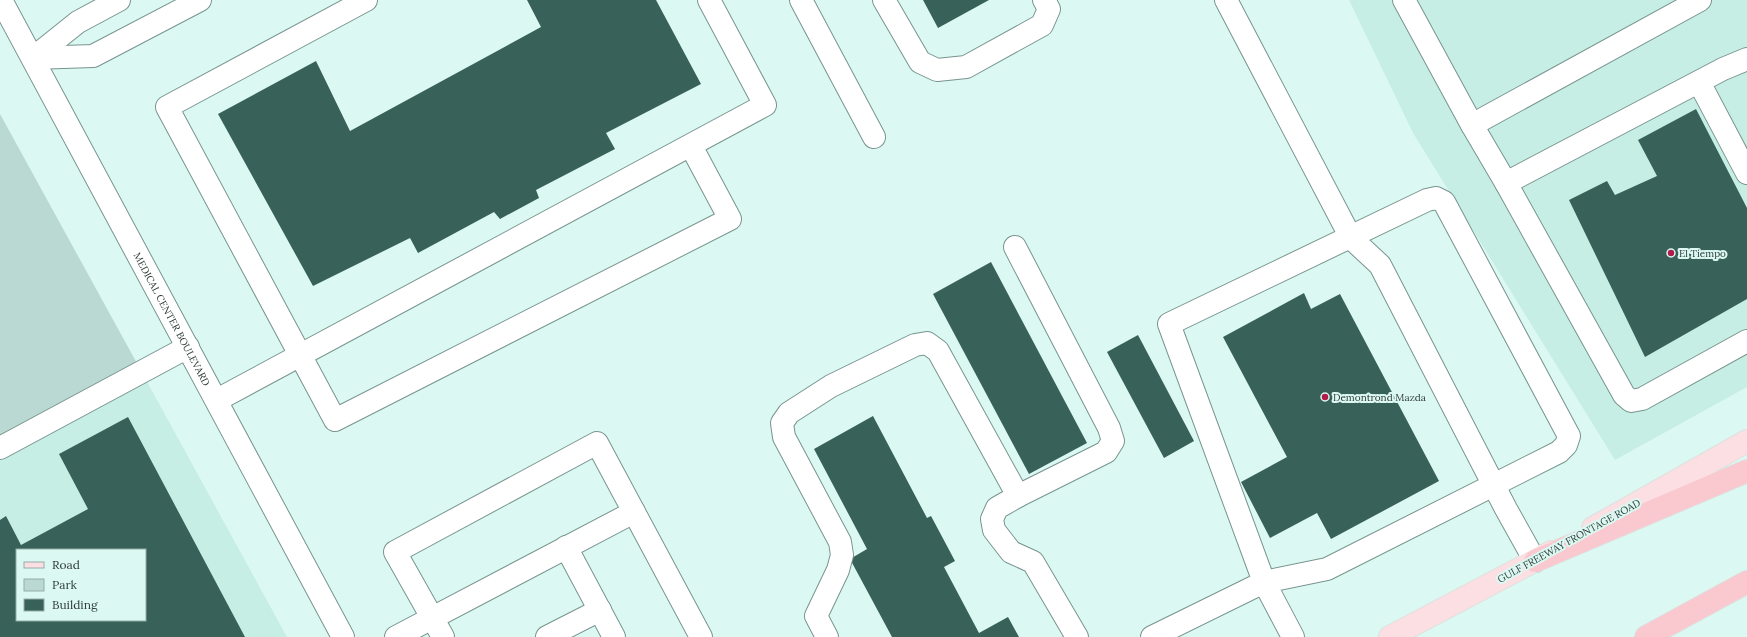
<svg xmlns="http://www.w3.org/2000/svg" width="1747" height="637" font-family="Lora,serif">
  <rect width="100%" height="100%" fill="#dbf9f2"/>
  <g fill="#c7eee5" fill-rule="evenodd">
    <path d="M 1349,0 L 1747,0 L 1747,387 L 1615,460 L 1413,133 Z"/>
    <path d="M 139,367 L 287,637 L 0,637 L 0,440 ZM 17,550 L 145,550 L 145,620 L 17,620 Z"/>
  </g>
  <path fill="#bad9d2" d="M 0,114 L 139,367 L 0,440 Z"/>
  <g fill="#376159" fill-rule="evenodd">
    <path d="M 527,0 L 656,0 L 701,84 L 606,133 L 615,149 L 536,190 L 539,198 L 500,219 L 494,212 L 418,253 L 410,238 L 313,286 L 218,114 L 316,61 L 350,131 L 541,27 Z"/>
    <path d="M 923,0 L 989,0 L 938,28 Z"/>
    <path d="M 1696,109 L 1747,208 L 1747,299 L 1645,357 L 1569,200 L 1607,181 L 1615,195 L 1657,176 L 1638,140 Z"/>
    <path d="M 991,262 L 1087,443 L 1029,474 L 933,294 Z"/>
    <path d="M 1304,293 L 1311,309 L 1340,294 L 1439,481 L 1331,539 L 1317,513 L 1270,538 L 1241,482 L 1287,457 L 1223,337 Z"/>
    <path d="M 1138,335 L 1194,441 L 1164,458 L 1107,352 Z"/>
    <path d="M 873,416 L 927,518 L 931,516 L 955,561 L 944,567 L 979,633 L 1008,617 L 1019,637 L 892,637 L 850,559 L 867,549 L 814,449 Z"/>
    <path d="M 128,417 L 245,637 L 0,637 L 0,520 L 6,516 L 21,545 L 88,509 L 59,454 ZM 17,550 L 145,550 L 145,620 L 17,620 Z"/>
  </g>
  <g fill="none" stroke-linecap="round" stroke-linejoin="round">
    <g stroke="#78948e" stroke-width="24">
      <g id="minor">
        <path id="s1" d="M 1,0 L 343,637"/>
        <path d="M 366,0 L 167,107 L 335,420 L 730,219 L 691,146"/>
        <path d="M 801,0 L 874,137"/>
        <path d="M 884,0 L 920,62 L 937,70 L 966,67 L 1042,25 L 1049,9 L 1044,0"/>
        <path d="M 1226,0 L 1351,238 L 1380,265 L 1506,509 L 1535,561"/>
        <path d="M 1404,0 L 1472,125 L 1700,0"/>
        <path d="M 33,58 L 93,56 L 200,0"/>
        <path d="M 33,58 L 78,22 L 119,0"/>
        <path d="M 1699,82 L 1747,173"/>
        <path d="M 1472,125 L 1506,183 L 1624,395 L 1631,401 L 1642,399 L 1747,341"/>
        <path d="M 1506,183 L 1723,69 L 1747,59"/>
        <path d="M 1015,247 L 1109,428 L 1113,441 L 1106,452 L 1018,496"/>
        <path d="M 217,400 L 765,105 L 709,0"/>
        <path d="M 0,448 L 188,347"/>
        <path d="M 566,547 L 614,637"/>
        <path d="M 396,637 L 634,512"/>
        <path d="M 443,637 L 395,552 L 597,443 L 701,637"/>
        <path d="M 547,637 L 600,610"/>
        <path d="M 827,637 L 816,616 L 838,570 L 842,555 L 840,542 L 784,437 L 782,423 L 789,413 L 831,386 L 915,345 L 927,343 L 938,351 L 1018,496 L 997,508 L 992,519 L 994,530 L 1011,552 L 1033,562 L 1077,637"/>
        <path d="M 1152,637 L 1264,582 L 1327,569 L 1559,452 L 1566,445 L 1569,436 L 1444,202 L 1436,198 L 1427,200 L 1169,324 L 1264,582 L 1293,637"/>
      </g>
    </g>
    <g stroke="#dee0df" stroke-width="24">
      <g id="major">
        <path d="M 1593,528 L 1747,441"/>
        <path d="M 1390,637 L 1551,552"/>
      </g>
    </g>
    <g stroke="#dee0df" stroke-width="24">
      <g id="highway">
        <path d="M 1535,561 L 1747,471"/>
        <path d="M 1646,637 L 1747,582"/>
      </g>
    </g>
    <use href="#minor" stroke="#fff" stroke-width="22"/>
    <use href="#major" stroke="#fbdfe2" stroke-width="22"/>
    <use href="#highway" stroke="#f9c9cf" stroke-width="22"/>
  </g>
  <g fill="#af1c4a" stroke="#dbf9f2" stroke-width="1.5">
    <circle cx="1671" cy="253" r="4"/>
    <circle cx="1325" cy="397" r="4"/>
  </g>
  <g text-anchor="middle" dominant-baseline="central" stroke-width="4" stroke-linejoin="round" paint-order="stroke">
    <g font-size="10" fill="#2f3b38" stroke="#dbf9f2" text-anchor="start">
      <text x="1679" y="253">El Tiempo</text>
      <text x="1333" y="397">Demontrond Mazda</text>
    </g>
    <g font-size="10" fill="#2f3b38" stroke="#dbf9f2">
      <text stroke="none"><textPath href="#s1" startOffset="362">MEDICAL CENTER BOULEVARD</textPath></text>
      <text transform="translate(1569 541) rotate(-29)">GULF FREEWAY FRONTAGE ROAD</text>
    </g>
  </g>
  <rect x="16" y="549" width="130" height="72" fill="#dbf9f2" stroke="#96ada8"/>
  <rect x="24" y="562" width="20" height="6" fill="#fbdfe2" stroke="#96ada8"/>
  <text x="52" y="569" font-size="12" fill="#2f3b38">Road</text>
  <rect x="24" y="579" width="20" height="12" fill="#bad9d2" stroke="#96ada8"/>
  <text x="52" y="589" font-size="12" fill="#2f3b38">Park</text>
  <rect x="24" y="599" width="20" height="12" fill="#376159" stroke="#96ada8"/>
  <text x="52" y="609" font-size="12" fill="#2f3b38">Building</text>
</svg>
